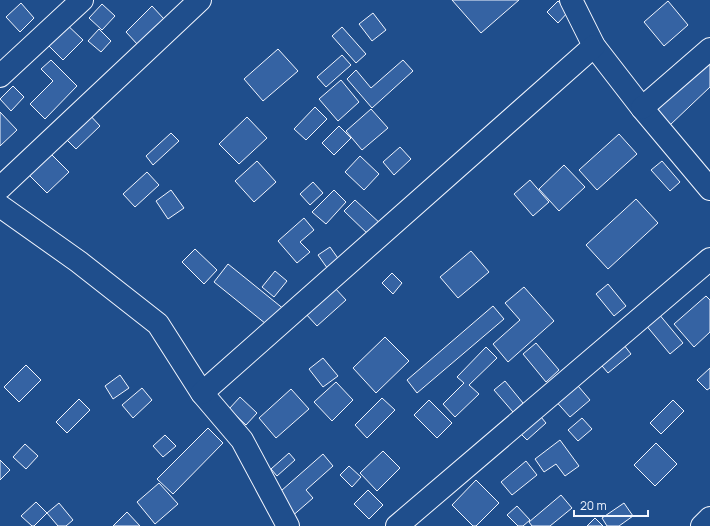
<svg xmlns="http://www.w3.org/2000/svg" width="710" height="526" font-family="Manrope,sans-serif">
  <rect width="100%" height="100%" fill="#1f4e8c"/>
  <g fill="#3563a3" stroke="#f2f6ff">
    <path d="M 452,0 L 519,0 L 481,33 Z"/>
    <path d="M 558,1 L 569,11 L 558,23 L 547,12 Z"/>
    <path d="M 668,1 L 688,25 L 664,46 L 644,22 Z"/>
    <path d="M 21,3 L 34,18 L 20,32 L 6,17 Z"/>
    <path d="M 102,4 L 115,16 L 102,30 L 89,18 Z"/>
    <path d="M 152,6 L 164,19 L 138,45 L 126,32 Z"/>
    <path d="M 373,13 L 386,30 L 372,41 L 359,24 Z"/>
    <path d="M 62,20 L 83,40 L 63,60 L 43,40 Z"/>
    <path d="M 342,27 L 366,54 L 356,63 L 332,36 Z"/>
    <path d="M 99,29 L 111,41 L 101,52 L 88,41 Z"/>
    <path d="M 278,49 L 298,71 L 263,101 L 244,79 Z"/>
    <path d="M 342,55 L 351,65 L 326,87 L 317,77 Z"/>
    <path d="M 51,60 L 77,86 L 45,119 L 30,104 L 53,81 L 41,69 Z"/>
    <path d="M 403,60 L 413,71 L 372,108 L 347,79 L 356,70 L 371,88 Z"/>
    <path d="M 710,60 L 710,87 L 670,125 L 656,111 Z"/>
    <path d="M 341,80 L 359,102 L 338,121 L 319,99 Z"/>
    <path d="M 13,86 L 24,97 L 11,111 L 0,99 Z"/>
    <path d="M 315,107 L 327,119 L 306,140 L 294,129 Z"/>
    <path d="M 371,109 L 388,128 L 362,150 L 346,131 Z"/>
    <path d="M 0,112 L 17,130 L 0,146 Z"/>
    <path d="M 88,113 L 100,126 L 76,149 L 64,137 Z"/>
    <path d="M 247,117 L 267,138 L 239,164 L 219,144 Z"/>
    <path d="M 339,126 L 351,138 L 334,155 L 322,143 Z"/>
    <path d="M 171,133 L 179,141 L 153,165 L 146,156 Z"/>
    <path d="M 619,134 L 637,154 L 597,190 L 579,170 Z"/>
    <path d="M 400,147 L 411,159 L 394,175 L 383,162 Z"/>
    <path d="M 47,150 L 69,172 L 47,193 L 25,171 Z"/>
    <path d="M 360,156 L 379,174 L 364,190 L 345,172 Z"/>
    <path d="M 257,161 L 276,182 L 254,202 L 235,181 Z"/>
    <path d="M 662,161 L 680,182 L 670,191 L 651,170 Z"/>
    <path d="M 564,165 L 585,187 L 559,211 L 539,189 Z"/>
    <path d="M 147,172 L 159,185 L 135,207 L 123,194 Z"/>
    <path d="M 530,180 L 549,202 L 533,216 L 514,194 Z"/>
    <path d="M 313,182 L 323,193 L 310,205 L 300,194 Z"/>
    <path d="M 171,190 L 184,208 L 168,219 L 156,201 Z"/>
    <path d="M 334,190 L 346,202 L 326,224 L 312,212 Z"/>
    <path d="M 636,199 L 658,223 L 608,269 L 586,245 Z"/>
    <path d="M 355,200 L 383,226 L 371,237 L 344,211 Z"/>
    <path d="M 304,218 L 314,230 L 300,242 L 310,252 L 297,263 L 278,241 Z"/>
    <path d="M 330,247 L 342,264 L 330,272 L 318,255 Z"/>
    <path d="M 195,249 L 217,270 L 204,284 L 182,262 Z"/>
    <path d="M 471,251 L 489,272 L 458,298 L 440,277 Z"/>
    <path d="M 228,264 L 285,310 L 271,328 L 214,282 Z"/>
    <path d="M 275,271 L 287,281 L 274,297 L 262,287 Z"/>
    <path d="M 392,273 L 402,283 L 393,294 L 382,283 Z"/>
    <path d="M 608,284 L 626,306 L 614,316 L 596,294 Z"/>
    <path d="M 334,287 L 346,300 L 317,326 L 305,313 Z"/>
    <path d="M 524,287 L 554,321 L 508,362 L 493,344 L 520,320 L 505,303 Z"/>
    <path d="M 706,296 L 710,300 L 710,332 L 694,347 L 674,324 Z"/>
    <path d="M 493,306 L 504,319 L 417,393 L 407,380 Z"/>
    <path d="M 658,313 L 683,343 L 670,354 L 645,324 Z"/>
    <path d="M 385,337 L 409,361 L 376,393 L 353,368 Z"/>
    <path d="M 620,340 L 631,354 L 608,373 L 597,360 Z"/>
    <path d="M 536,343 L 559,370 L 546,382 L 523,354 Z"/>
    <path d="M 486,347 L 497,358 L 469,385 L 479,394 L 455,417 L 443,404 L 464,383 L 457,377 Z"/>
    <path d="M 323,358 L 338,376 L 323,387 L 309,369 Z"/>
    <path d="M 26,365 L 41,380 L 19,402 L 4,387 Z"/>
    <path d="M 710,368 L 710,388 L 707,390 L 697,380 Z"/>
    <path d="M 120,375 L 129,388 L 113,399 L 105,386 Z"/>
    <path d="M 573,380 L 590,400 L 570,417 L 553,398 Z"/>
    <path d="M 505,381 L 523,403 L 513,412 L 494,390 Z"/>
    <path d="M 336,382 L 353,400 L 332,421 L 314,402 Z"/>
    <path d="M 142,388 L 152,400 L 133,418 L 122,405 Z"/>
    <path d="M 291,389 L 309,409 L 276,438 L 259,418 Z"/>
    <path d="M 240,397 L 257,413 L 246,425 L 229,409 Z"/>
    <path d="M 382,398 L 395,410 L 367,438 L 355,425 Z"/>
    <path d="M 79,399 L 90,410 L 67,433 L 56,422 Z"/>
    <path d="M 429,400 L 452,423 L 437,438 L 414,415 Z"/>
    <path d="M 673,400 L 684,411 L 661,434 L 650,423 Z"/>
    <path d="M 536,411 L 546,423 L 527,440 L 516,429 Z"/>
    <path d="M 582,418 L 592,429 L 578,441 L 568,430 Z"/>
    <path d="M 208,428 L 223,443 L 173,494 L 157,479 Z"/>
    <path d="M 165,435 L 176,446 L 163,457 L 153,446 Z"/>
    <path d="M 560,440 L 579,466 L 565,476 L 556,464 L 544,472 L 535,459 Z"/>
    <path d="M 656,443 L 677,464 L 655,486 L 634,465 Z"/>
    <path d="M 25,444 L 38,456 L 26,469 L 13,457 Z"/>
    <path d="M 383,451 L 400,468 L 377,491 L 360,473 Z"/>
    <path d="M 289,453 L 295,460 L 277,476 L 271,469 Z"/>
    <path d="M 323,454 L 333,466 L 306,490 L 313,498 L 290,518 L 273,498 Z"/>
    <path d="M 0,460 L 10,470 L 0,480 Z"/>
    <path d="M 526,461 L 537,475 L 512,495 L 501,482 Z"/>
    <path d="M 349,466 L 361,477 L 352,487 L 340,475 Z"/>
    <path d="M 476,480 L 499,503 L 476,526 L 473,526 L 452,505 Z"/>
    <path d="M 159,483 L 178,504 L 155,524 L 137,502 Z"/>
    <path d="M 368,490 L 383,505 L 369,519 L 354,504 Z"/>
    <path d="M 561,495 L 572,508 L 550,526 L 532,526 L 529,522 Z"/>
    <path d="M 36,502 L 47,513 L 34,526 L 32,526 L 21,516 Z"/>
    <path d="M 59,503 L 73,520 L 66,526 L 58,526 L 47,513 Z"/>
    <path d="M 624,503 L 633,516 L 619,526 L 607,526 L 602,518 Z"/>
    <path d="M 517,506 L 530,520 L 523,526 L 518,526 L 507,515 Z"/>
    <path d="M 127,512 L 140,526 L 113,526 Z"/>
    <path d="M 595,518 L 603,526 L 587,526 Z"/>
  </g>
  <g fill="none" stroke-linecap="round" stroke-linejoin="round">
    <g stroke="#f2f6ff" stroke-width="24">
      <g id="minor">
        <path d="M 571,0 L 594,46 L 642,108 L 710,189"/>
        <path d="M 0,76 L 82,0"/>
        <path d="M 642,108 L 710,49"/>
        <path d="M 0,188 L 200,0"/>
        <path d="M 0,206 L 79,262 L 158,324 L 202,393 L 242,440 L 288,526"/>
        <path d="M 202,393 L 594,46"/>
        <path d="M 397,526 L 710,259"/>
        <path d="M 702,526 L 710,518"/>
      </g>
    </g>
    <use href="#minor" stroke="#1f4e8c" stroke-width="22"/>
  </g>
  <path d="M574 510v6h74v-6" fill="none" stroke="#f2f6ff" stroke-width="2"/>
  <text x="580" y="510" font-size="12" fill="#f2f6ff" stroke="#1f4e8c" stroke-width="3" paint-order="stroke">20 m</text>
</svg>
